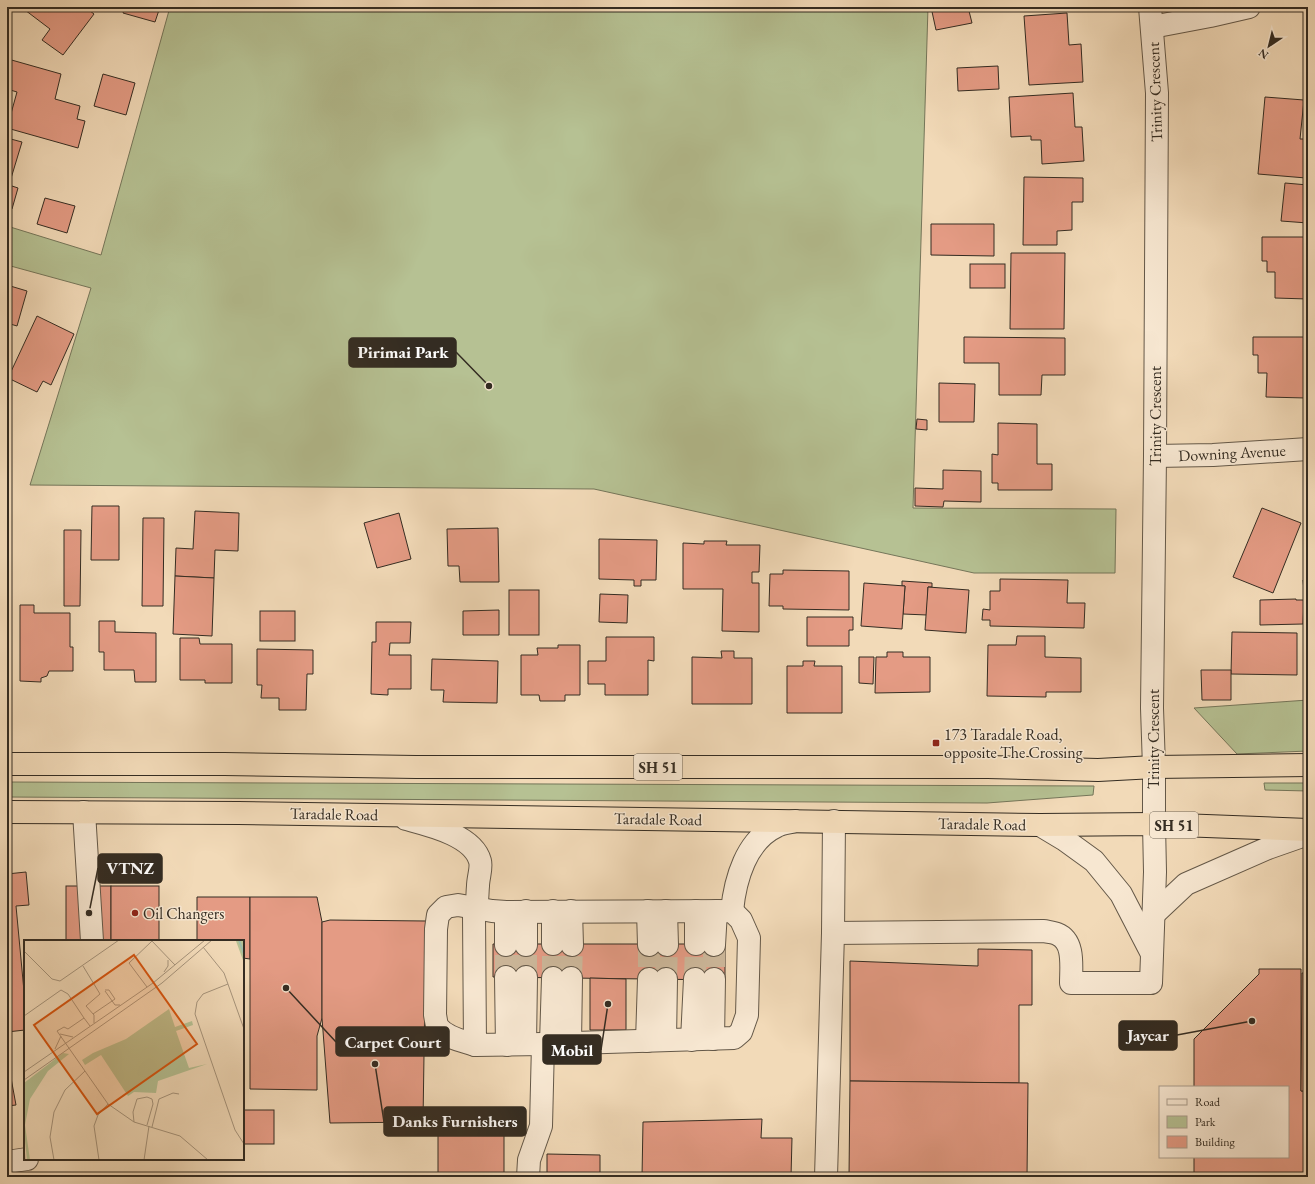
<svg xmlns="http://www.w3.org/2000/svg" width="1315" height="1184" font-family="'EB Garamond',serif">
  <rect width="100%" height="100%" fill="#f2dab8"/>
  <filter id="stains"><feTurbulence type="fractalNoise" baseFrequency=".005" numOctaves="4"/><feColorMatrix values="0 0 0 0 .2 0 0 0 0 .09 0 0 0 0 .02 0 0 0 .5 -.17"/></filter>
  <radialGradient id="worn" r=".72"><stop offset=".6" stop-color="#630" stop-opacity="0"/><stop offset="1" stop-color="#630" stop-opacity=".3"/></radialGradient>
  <g fill="#b6c193" stroke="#75765a">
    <path d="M 170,7 L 928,7 L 913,508 L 1116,509 L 1115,573 L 974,573 L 594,489 L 30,485 L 91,288 L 7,265 L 7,226 L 101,255 Z"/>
    <path d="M 1308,700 L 1308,751 L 1237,754 L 1194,708 Z"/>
    <path d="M 7,782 L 1094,786 L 1093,795 L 987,803 L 7,797 Z"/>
    <path d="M 1264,783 L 1308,783 L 1308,791 L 1265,790 Z"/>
  </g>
  <g fill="#e49b84" stroke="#342c22">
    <path d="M 21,7 L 85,7 L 94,14 L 63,55 L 42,40 L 50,29 Z"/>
    <path d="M 125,7 L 160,7 L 155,22 L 123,13 Z"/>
    <path d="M 931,7 L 968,7 L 972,23 L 936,30 Z"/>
    <path d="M 1067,13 L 1069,45 L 1081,44 L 1083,82 L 1029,85 L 1024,16 Z"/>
    <path d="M 8,59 L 61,74 L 55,99 L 80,106 L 77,119 L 85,121 L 78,148 L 7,128 L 17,92 L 7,89 Z"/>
    <path d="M 998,66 L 999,89 L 958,91 L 957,68 Z"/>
    <path d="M 103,74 L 135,83 L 126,115 L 94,106 Z"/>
    <path d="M 1073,93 L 1075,127 L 1082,127 L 1084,161 L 1042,164 L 1041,140 L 1031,140 L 1031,136 L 1011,137 L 1009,97 Z"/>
    <path d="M 1265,97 L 1304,100 L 1300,139 L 1308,139 L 1306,178 L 1258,174 Z"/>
    <path d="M 7,138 L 22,142 L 9,185 L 18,188 L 12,209 L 7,208 Z"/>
    <path d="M 1024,177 L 1083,178 L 1083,202 L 1072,202 L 1072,230 L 1057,231 L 1057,245 L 1023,245 Z"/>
    <path d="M 1285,183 L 1308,185 L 1308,223 L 1281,221 Z"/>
    <path d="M 45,198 L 75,206 L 67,233 L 37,224 Z"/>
    <path d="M 931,224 L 994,224 L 994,256 L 931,255 Z"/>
    <path d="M 1262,237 L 1308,237 L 1308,299 L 1275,298 L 1275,272 L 1267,272 L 1267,261 L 1262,261 Z"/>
    <path d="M 1011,253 L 1065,253 L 1064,329 L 1010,329 Z"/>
    <rect x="970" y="264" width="35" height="24"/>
    <path d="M 7,285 L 27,291 L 17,326 L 7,323 Z"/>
    <path d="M 37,316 L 74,334 L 51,385 L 43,381 L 37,392 L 8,378 Z"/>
    <path d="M 1305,322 L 1308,322 L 1308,341 L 1308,336 L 1305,336 Z"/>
    <path d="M 964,337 L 1065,338 L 1065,375 L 1042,375 L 1041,395 L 999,395 L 999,363 L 964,363 Z"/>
    <path d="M 1253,337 L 1307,337 L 1306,398 L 1266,397 L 1267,373 L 1258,373 L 1258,355 L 1253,355 Z"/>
    <path d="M 939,383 L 975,384 L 974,422 L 939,422 Z"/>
    <path d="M 917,419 L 927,420 L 927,430 L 916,429 Z"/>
    <path d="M 998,423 L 1037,424 L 1037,464 L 1052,464 L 1052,490 L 998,490 L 998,483 L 992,483 L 992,454 L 998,455 Z"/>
    <path d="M 943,470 L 981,471 L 981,502 L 944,501 L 943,507 L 915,506 L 915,488 L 943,489 Z"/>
    <path d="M 92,506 L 119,506 L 119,560 L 91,560 Z"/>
    <path d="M 7,507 L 10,507 L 8,569 L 7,569 Z"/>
    <path d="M 1262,508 L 1301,523 L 1273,593 L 1233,577 Z"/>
    <path d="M 195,511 L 239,513 L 238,551 L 215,550 L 214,578 L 175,576 L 176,548 L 193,549 Z"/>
    <path d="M 399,513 L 411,559 L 377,568 L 364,523 Z"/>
    <path d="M 143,518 L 164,518 L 163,606 L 142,606 Z"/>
    <path d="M 498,528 L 499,582 L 460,582 L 459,566 L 448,566 L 447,529 Z"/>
    <path d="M 64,530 L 81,530 L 80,606 L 64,606 Z"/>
    <path d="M 599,539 L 657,540 L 656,580 L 641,580 L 641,586 L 634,586 L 634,580 L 599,579 Z"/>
    <path d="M 704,541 L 727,541 L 726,545 L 760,545 L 759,572 L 752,572 L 752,583 L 759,583 L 759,632 L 722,631 L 723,589 L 683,589 L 683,543 L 704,544 Z"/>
    <path d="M 783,570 L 849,571 L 849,610 L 783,609 L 783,606 L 769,606 L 770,574 L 783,574 Z"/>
    <path d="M 175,576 L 214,578 L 212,636 L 173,634 Z"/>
    <path d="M 1000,579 L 1068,580 L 1067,603 L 1085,603 L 1084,628 L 990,626 L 990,620 L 982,620 L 983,609 L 990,610 L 990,591 L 1000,591 Z"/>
    <path d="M 1308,579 L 1308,591 L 1304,591 L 1303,580 Z"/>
    <path d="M 902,581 L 932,583 L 932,587 L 928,587 L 927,615 L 903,614 L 905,586 L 902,586 Z"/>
    <path d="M 864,583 L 905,586 L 902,629 L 861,626 Z"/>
    <path d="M 928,587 L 969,590 L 966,633 L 925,630 Z"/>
    <rect x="509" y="590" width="30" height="45"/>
    <path d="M 600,594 L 628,595 L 627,623 L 599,622 Z"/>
    <path d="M 1306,597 L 1308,597 L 1308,659 L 1305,659 Z"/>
    <path d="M 1296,599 L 1296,600 L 1304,600 L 1303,624 L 1260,625 L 1260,600 Z"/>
    <rect x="7" y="605" width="4" height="42"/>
    <path d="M 20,605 L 34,605 L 34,613 L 70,613 L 70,647 L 73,647 L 73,671 L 49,671 L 47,676 L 41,678 L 41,682 L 20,681 Z"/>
    <path d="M 499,610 L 499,635 L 463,635 L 463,611 Z"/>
    <rect x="260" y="611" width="35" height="30"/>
    <path d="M 807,617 L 853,617 L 853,630 L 849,630 L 849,646 L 807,646 Z"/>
    <path d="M 99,621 L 115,621 L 115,632 L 156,633 L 156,682 L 135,682 L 134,670 L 104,670 L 104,652 L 99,652 Z"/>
    <path d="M 376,622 L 411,622 L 410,643 L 390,643 L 389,655 L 411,655 L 411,689 L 388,689 L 388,695 L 371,694 L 372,642 L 376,642 Z"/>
    <path d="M 1232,632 L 1297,633 L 1297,675 L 1231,674 Z"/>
    <path d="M 1017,636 L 1045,636 L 1045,657 L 1081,658 L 1081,692 L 1046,692 L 1046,697 L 987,696 L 988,645 L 1016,645 Z"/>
    <path d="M 606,637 L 654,637 L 654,661 L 648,660 L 648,695 L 605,695 L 605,684 L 588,684 L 588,661 L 606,661 Z"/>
    <path d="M 180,638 L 199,638 L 200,644 L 232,644 L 232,683 L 205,683 L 205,680 L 180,680 Z"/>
    <path d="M 558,645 L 580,645 L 580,695 L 565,695 L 565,701 L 540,701 L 539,695 L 521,695 L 521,655 L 538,655 L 537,648 L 558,648 Z"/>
    <path d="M 257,649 L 313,650 L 313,674 L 307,674 L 306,710 L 279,710 L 279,698 L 261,698 L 262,685 L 257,685 Z"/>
    <path d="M 721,651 L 734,651 L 734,658 L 752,658 L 752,704 L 692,704 L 692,657 L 722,658 Z"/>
    <path d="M 887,652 L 903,652 L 903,657 L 930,657 L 930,692 L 875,693 L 876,657 L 887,657 Z"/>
    <path d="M 859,657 L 874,657 L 873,684 L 859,683 Z"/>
    <path d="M 432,659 L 498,661 L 497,703 L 443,702 L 444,690 L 431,690 Z"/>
    <path d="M 803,661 L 815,661 L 814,666 L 842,666 L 842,713 L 787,713 L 787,666 L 803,666 Z"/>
    <path d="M 1201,670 L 1231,670 L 1231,700 L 1202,700 Z"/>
    <path d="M 7,681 L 9,681 L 8,716 L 7,716 Z"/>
    <path d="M 26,872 L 29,905 L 16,906 L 25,1002 L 25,1030 L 7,1032 L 7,874 Z"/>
    <rect x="66" y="886" width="45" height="55"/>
    <rect x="111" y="886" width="48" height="55"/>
    <path d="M 197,897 L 250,897 L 250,959 L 243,958 L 243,941 L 197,941 Z"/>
    <path d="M 250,897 L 317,897 L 322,922 L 322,1018 L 317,1036 L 317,1090 L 250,1089 Z"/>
    <path d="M 330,920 L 426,921 L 423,1122 L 330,1123 L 322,1018 L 322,922 Z"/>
    <path d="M 493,944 L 725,944 L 725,980 L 493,977 Z"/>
    <path d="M 978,949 L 1032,950 L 1032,1005 L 1019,1005 L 1019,1083 L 850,1081 L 850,961 L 978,966 Z"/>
    <path d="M 1259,969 L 1301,969 L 1301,1091 L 1308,1091 L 1308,1177 L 1194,1177 L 1194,1157 L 1288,1157 L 1288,1087 L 1194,1087 L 1194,1039 L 1259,974 Z"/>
    <path d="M 1302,973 L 1308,973 L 1308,1091 L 1301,1091 Z"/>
    <path d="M 590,978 L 626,979 L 626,1030 L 590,1030 Z"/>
    <path d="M 11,1078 L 16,1105 L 7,1106 L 7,1079 Z"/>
    <path d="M 850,1081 L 1028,1083 L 1027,1177 L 849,1177 Z"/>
    <rect x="243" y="1110" width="31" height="34"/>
    <path d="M 762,1119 L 761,1138 L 792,1138 L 791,1177 L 642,1177 L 643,1122 Z"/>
    <path d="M 504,1133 L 504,1177 L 438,1177 L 438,1134 Z"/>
    <path d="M 547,1154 L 600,1155 L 600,1177 L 547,1177 Z"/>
  </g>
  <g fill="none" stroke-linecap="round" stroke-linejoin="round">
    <g stroke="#ccb79a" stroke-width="22" stroke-dasharray="22 11" stroke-linecap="butt">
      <path d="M 649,945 L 649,979"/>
      <path d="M 714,945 L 714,979"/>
      <path d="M 506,977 L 506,945"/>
      <path d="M 526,977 L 526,945"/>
      <path d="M 553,978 L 553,944"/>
      <path d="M 571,978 L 572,945"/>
      <path d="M 666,979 L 667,945"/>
      <path d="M 695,979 L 696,944"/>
    </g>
    <g stroke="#645848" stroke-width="24">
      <g id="minor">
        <path d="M 1152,27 L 1210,16 L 1249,7"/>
        <path d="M 1155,456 L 1213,455 L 1308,449"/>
        <path d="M 84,812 L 92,941"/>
        <path d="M 406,819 C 428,825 473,835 480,861 C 482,868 478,878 478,886 C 477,896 478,906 474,916 L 475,1045 L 543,1044"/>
        <path d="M 834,821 L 833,933 L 1044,931 C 1048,932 1053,932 1057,934 C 1075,941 1071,967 1071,983 L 1151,983 L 1155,872 L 1154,824 L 1154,767 L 1152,708 L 1155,456 L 1157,93 L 1150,7"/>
        <path d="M 1040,825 L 1065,840 L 1094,861 L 1121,894 L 1151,952"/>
        <path d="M 571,911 L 572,945"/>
        <path d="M 648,911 L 649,945"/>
        <path d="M 666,911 L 667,945"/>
        <path d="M 732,911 C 735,880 746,840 777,826 C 782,823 789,823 795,821"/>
        <path d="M 506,912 L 506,945"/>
        <path d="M 1153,915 L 1186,884 L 1268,848 L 1308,834"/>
        <path d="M 553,944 L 553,911"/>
        <path d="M 696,944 L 696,911"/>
        <path d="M 526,945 L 526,911"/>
        <path d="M 714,945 L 716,911"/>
        <path d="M 506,977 L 507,1045"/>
        <path d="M 713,1039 L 714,979"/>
        <path d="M 665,1040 L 666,979"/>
        <path d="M 692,1040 L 695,979"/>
        <path d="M 647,1041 L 649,979"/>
        <path d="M 551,1043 L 553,978"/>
        <path d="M 570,1043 L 571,978"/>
        <path d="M 525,1044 L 526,977"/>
        <path d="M 475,1045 C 463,1041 446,1038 438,1027 C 436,1024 436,1019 435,1015 L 436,929 L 438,915 L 446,907 L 458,905 L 492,911 L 506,912 L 732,911 L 741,920 L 749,938 L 747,1015 L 741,1032 L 734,1038 L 543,1044 L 541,1126 L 529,1160 L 528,1177"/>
        <path d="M 7,1162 L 27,1159"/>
        <path d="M 826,1177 L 833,933"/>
      </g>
    </g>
    <g stroke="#342c22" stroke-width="24">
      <g id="highway">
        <path d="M 7,764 L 224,764 L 416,767 L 988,767 L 1098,770 L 1154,767 L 1308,765"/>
        <path d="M 7,812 L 238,813 L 1040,825 L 1154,824 L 1308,830"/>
      </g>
    </g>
    <use href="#minor" stroke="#f7e7d1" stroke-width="22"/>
    <use href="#highway" stroke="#f2dab8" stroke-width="22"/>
  </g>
  <g fill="#8f2418" stroke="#f7e7d1" stroke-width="1.5">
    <rect x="932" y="739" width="8" height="8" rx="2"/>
    <circle cx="135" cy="913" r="4"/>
  </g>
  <g text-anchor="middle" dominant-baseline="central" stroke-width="3" stroke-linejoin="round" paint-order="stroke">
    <g fill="#f7e7d1" stroke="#6e6456" stroke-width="1">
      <rect x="634" y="754" width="48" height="26" rx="3"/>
      <rect x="1150" y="812" width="48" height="26" rx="3"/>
    </g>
    <g font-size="15" font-weight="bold" fill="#342c22">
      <text x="658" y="767">SH 51</text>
      <text x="1174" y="825">SH 51</text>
    </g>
    <g font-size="16" fill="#342c22" stroke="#f7e7d1">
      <text transform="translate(1155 92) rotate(-92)">Trinity Crescent</text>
      <text transform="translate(1155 416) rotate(-90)">Trinity Crescent</text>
      <text transform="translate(1232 453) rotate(-3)">Downing Avenue</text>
      <text transform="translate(1153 739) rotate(-90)">Trinity Crescent</text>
      <text transform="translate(334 814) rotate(1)">Taradale Road</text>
      <text transform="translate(658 819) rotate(1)">Taradale Road</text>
      <text transform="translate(982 824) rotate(1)">Taradale Road</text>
    </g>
    <g font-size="16" fill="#342c22" stroke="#f7e7d1" text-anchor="start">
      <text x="944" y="734">173 Taradale Road,<tspan x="944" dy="18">opposite The Crossing</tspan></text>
      <text x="143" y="913">Oil Changers</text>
    </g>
  </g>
  <g transform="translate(24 940)">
    <rect width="220" height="220" fill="#f2dab8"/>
    <path d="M 212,0 L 220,0 L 220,23 L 212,1 ZM 145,69 L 151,87 L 168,81 L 169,85 L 152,91 L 165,128 L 183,124 L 134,141 L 132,153 L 110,152 L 104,156 L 77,115 L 61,125 L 58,120 L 69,113 L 102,99 ZM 39,113 L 45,114 L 24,131 L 6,159 L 1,185 L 6,220 L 3,220 L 0,191 L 0,143 Z" fill="#b6c193"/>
    <path fill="none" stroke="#9cbbab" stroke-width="2" d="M 215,0 L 220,14"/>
    <path fill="none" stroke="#a6947c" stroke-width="1" d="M 127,0 L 151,25M 179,7 L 200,33 L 220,89M 0,11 L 28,39 L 36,41 L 95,0M 59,26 L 76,54 L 62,66 L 70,75 L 70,83M 140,32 L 144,26 L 144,20M 204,44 L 179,54 L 173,62 L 171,74 L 211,190 L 220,204M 123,47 L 105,23 L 128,1M 81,51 L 91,65 L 96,65M 69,74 L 91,59 L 85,50 L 81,50M 0,76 L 37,50 L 44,54 L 60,78M 66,86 L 60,78 L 44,89 L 40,87 L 33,91 L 84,164 L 110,182 L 156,196 L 184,220M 36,94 L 49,97M 31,109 L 37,96M 0,132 L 129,43 L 181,0M 0,140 L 138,43 L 188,0M 110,182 L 109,172 L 113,159 L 123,157 L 128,159 L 129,164 L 123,185M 128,187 L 135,159 L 149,153 L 155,154M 0,205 L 1,220M 30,220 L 26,197 L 30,172 L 41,150 L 61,131M 75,220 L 70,186 L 74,175 L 84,164M 120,220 L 125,186"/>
    <path fill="#d6540e" fill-opacity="0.15" stroke="#d6540e" stroke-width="2" d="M 110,15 L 173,104 L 73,174 L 10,85 Z"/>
    <rect width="220" height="220" fill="none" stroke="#342c22" stroke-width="2"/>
  </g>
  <path fill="none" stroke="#342c22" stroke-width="1.5" d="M489 386L456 352M89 913L98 868M1252 1021L1177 1035M286 988L336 1042M608 1004L601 1050M375 1064L384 1122"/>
  <g fill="#342c22" stroke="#f7e7d1" stroke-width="1.5">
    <circle cx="489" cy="386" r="4"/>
    <circle cx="89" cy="913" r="4"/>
    <circle cx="1252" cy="1021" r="4"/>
    <circle cx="286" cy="988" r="4"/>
    <circle cx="608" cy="1004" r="4"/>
    <circle cx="375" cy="1064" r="4"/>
  </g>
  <g fill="#342c22" stroke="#342c22" stroke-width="1.5">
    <rect x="349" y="338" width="107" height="29" rx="4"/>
    <rect x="98" y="854" width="64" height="29" rx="4"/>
    <rect x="1119" y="1021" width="58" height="29" rx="4"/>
    <rect x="336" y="1027" width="113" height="29" rx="4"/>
    <rect x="543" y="1035" width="58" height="29" rx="4"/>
    <rect x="384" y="1107" width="142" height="29" rx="4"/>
  </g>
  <g font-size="17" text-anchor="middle" font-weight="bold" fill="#fff">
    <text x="403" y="358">Pirimai Park</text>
    <text x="130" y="874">VTNZ</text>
    <text x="1148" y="1041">Jaycar</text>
    <text x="393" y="1048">Carpet Court</text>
    <text x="572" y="1056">Mobil</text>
    <text x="455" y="1127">Danks Furnishers</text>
  </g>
  <rect width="1315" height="1184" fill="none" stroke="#f2dab8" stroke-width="24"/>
  <rect x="8" y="8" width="1299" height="1168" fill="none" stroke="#342c22" stroke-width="2"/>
  <rect x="12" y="12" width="1291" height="1160" fill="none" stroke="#342c22"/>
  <rect x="1159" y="1086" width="130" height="72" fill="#f7e7d1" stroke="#a99c8b"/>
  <rect x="1167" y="1099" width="20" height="6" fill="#f7e7d1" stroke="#a99c8b"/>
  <text x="1195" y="1106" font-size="12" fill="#342c22">Road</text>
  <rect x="1167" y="1116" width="20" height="12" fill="#b6c193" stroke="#a99c8b"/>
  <text x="1195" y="1126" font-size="12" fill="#342c22">Park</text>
  <rect x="1167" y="1136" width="20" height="12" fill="#e49b84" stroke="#a99c8b"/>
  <text x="1195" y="1146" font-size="12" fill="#342c22">Building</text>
  <g transform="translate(1269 46) rotate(215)" stroke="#f7e7d1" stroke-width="3" paint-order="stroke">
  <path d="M0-3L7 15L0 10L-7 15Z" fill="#342c22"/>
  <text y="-6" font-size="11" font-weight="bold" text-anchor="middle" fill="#342c22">N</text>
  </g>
  <rect width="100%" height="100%" filter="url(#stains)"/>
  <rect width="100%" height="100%" fill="url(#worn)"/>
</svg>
